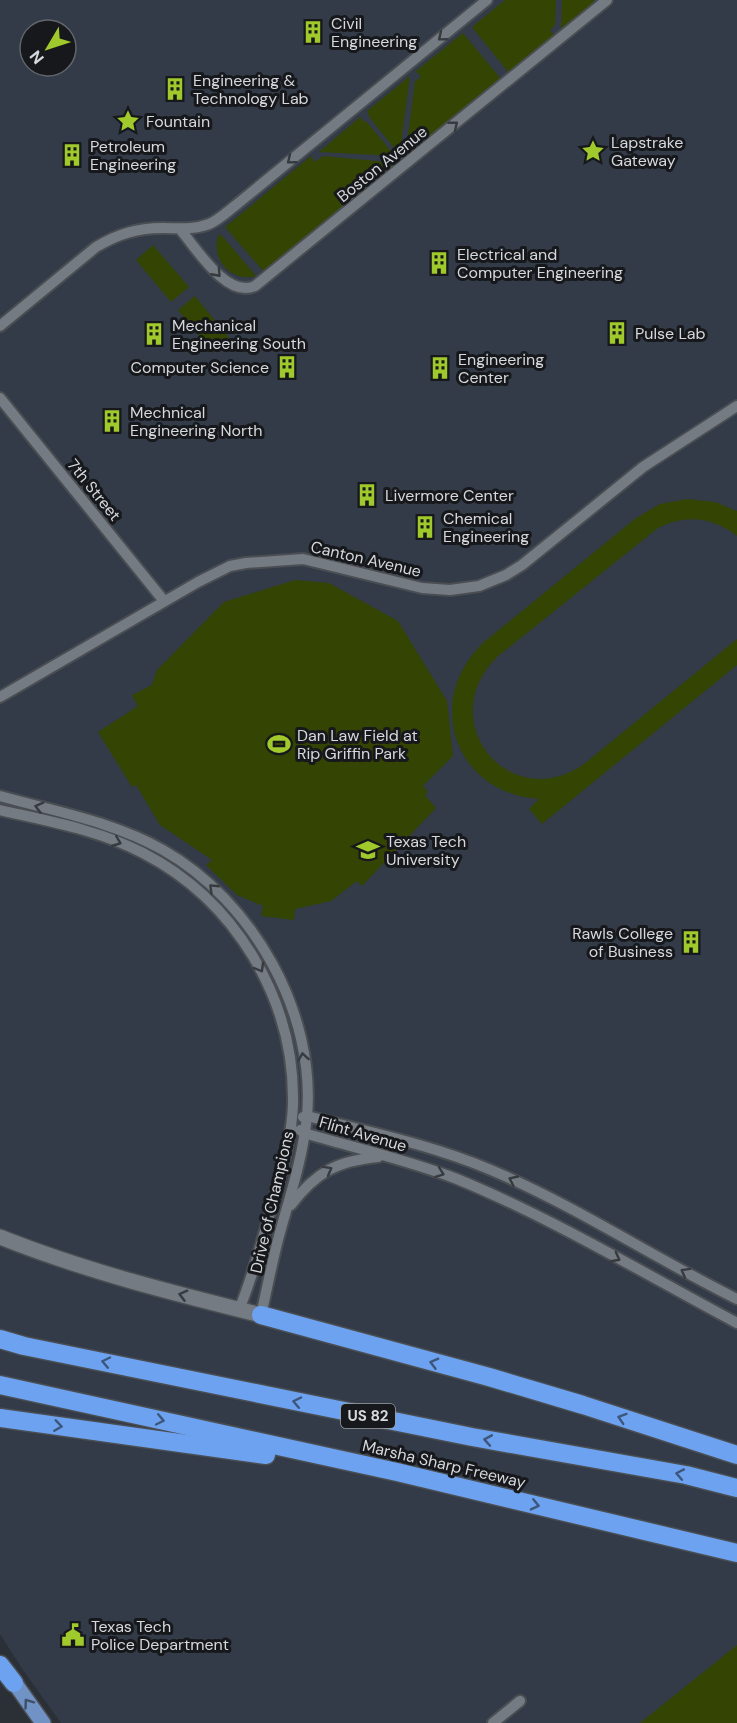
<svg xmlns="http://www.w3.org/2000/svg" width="737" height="1723" font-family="'DM Sans',sans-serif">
  <rect width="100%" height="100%" fill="#2b3037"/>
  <path fill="#323b47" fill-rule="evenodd" d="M 0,0 L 737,0 L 737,1723 L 61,1723 L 23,1670 L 0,1634 ZM 30,30 L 66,30 L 66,66 L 30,66 Z"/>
  <g fill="#344403">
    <path d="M 505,0 L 556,0 L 555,25 L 550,30 L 555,36 L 509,73 L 472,27 Z"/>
    <path d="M 562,0 L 593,0 L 595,2 L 561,29 Z"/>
    <path d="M 463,33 L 501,79 L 405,157 L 415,81 L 421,77 L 416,71 Z"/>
    <path d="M 410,76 L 400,152 L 398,153 L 370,118 L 367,111 Z"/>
    <path d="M 360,117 L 364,122 L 366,121 L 395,156 L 319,152 Z"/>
    <path d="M 311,156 L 315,162 L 323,156 L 398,163 L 264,272 L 225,227 Z"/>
    <path d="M 219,234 L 224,238 L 256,276 C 231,283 209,258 219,234 Z"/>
    <path d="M 153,245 L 189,287 L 171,302 L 136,260 Z"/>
    <path d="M 195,296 L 230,339 L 213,353 L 178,310 Z"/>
    <path d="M 687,499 L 715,502 L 737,511 L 737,536 C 713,517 685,514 658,528 L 497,657 C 432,721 510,816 584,764 L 737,639 L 737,665 L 542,824 L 529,809 L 539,799 C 454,793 423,700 484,642 L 636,518 L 660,504 Z"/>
    <path d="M 295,580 L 329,583 L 398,621 L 447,701 L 453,756 L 423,786 L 428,792 L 425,795 L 436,808 L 362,886 L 357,881 L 331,901 L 295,909 L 294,920 L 261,916 L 263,906 L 237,895 L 206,865 L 212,860 L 160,825 L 136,785 L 132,787 L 98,732 L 138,706 L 132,695 L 152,685 L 157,670 L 224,602 Z"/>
    <path d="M 737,1645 L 737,1723 L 640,1723 Z"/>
  </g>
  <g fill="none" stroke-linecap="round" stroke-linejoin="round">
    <g stroke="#4a4e53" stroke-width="14">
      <g id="street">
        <path d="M 180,229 C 196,248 227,299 255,286 L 607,0"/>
        <path d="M 0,326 L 96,247 C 118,234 137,228 163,228 C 178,228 194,230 209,224 C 219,220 228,211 236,205 L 487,0"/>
        <path d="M 0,398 L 164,601"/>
        <path d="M 0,697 L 198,582 L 230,566 L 246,563 L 303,559 L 422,588 L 450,590 L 479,586 L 506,575 L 522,565 L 643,467 L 737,406"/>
        <path d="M 0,796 C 54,811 114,822 163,850 C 253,901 316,1013 307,1116 C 303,1157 290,1196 279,1236 C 272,1262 267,1289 261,1315"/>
        <path d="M 0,810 C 48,821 99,830 143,853 C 236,901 295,1000 293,1104 C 292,1138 281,1173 272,1206 C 262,1241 253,1276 239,1310"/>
        <path d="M 303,1117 L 307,1116 C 369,1132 432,1145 491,1170 C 576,1206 654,1258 737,1299"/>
        <path d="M 300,1130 L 304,1133 C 355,1148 408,1160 457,1179 C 554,1219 645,1274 737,1323"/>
        <path d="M 291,1205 C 316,1172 337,1161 378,1157"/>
        <path d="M 493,1723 L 520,1701"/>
      </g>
    </g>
    <g stroke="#4a4e53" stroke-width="18">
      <path id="secondary" d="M 0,1237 C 85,1271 173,1293 261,1315"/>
    </g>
    <g stroke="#4a4e53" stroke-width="18">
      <path id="primary" d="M 9,1675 L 43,1723"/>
    </g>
    <g stroke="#4a4e53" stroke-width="21">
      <g id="highway">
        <path d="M 261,1315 L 489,1377 L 583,1405 L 737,1455"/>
        <path d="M 0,1339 L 24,1346 L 472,1437 L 686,1475 L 737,1488"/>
        <path d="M 0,1385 L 397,1472 L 737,1553"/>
        <path d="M 0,1418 L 266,1455"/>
        <path d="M 0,1665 L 14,1683"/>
      </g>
    </g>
    <use href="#street" stroke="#757b83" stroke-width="10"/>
    <use href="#secondary" stroke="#757b83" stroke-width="15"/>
    <use href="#primary" stroke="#7092c4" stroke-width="15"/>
    <use href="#highway" stroke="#6ca2f0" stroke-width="18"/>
  </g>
  <defs><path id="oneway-chevron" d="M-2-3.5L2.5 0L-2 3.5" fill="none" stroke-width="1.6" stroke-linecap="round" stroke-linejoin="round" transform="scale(1.5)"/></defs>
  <g stroke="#373b3f">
    <use href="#oneway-chevron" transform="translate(442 37) rotate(141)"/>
    <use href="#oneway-chevron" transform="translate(454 125) rotate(-39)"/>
    <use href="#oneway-chevron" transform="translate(291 160) rotate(141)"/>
    <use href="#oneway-chevron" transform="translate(217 273) rotate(48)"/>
    <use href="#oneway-chevron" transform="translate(39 807) rotate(-165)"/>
    <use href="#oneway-chevron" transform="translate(117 842) rotate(22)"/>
    <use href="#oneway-chevron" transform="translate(213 888) rotate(-136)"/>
    <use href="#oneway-chevron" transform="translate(260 968) rotate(60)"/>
    <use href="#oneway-chevron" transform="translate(303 1057) rotate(-99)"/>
    <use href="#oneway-chevron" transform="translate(328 1170) rotate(-29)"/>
    <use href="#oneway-chevron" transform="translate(440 1173) rotate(20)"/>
    <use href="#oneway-chevron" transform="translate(513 1180) rotate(-155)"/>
    <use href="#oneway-chevron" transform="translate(616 1258) rotate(28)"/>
    <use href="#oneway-chevron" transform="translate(685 1272) rotate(-151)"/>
    <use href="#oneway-chevron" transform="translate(183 1295) rotate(-165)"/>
  </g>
  <g stroke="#3d567b">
    <use href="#oneway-chevron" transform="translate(106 1362) rotate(-168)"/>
    <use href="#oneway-chevron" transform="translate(434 1363) rotate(-165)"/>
    <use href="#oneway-chevron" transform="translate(297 1402) rotate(-168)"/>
    <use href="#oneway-chevron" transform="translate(622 1418) rotate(-162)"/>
    <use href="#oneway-chevron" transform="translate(160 1420) rotate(12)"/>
    <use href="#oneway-chevron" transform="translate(58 1426) rotate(8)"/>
    <use href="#oneway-chevron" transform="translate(488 1440) rotate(-170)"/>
    <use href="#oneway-chevron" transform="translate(680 1474) rotate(-169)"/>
    <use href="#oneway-chevron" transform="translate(535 1505) rotate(13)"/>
  </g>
  <use stroke="#3e4f67" href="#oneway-chevron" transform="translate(28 1703) rotate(-126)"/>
  <defs>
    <g id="building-bare" transform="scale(1.8)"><path d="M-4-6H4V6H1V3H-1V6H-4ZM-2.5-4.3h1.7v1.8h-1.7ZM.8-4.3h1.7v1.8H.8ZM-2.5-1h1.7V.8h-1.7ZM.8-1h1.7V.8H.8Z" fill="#a0c92c" stroke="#16181b" stroke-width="2.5" paint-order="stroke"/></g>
    <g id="sight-bare" transform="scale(1.8)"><path d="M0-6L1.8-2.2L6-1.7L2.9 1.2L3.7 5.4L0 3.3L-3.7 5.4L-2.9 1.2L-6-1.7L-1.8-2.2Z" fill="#a0c92c" stroke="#16181b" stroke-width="2.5" paint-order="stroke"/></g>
    <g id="stadium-bare" transform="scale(1.8)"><path d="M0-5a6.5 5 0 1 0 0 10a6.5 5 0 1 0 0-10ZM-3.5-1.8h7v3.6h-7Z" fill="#a0c92c" stroke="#16181b" stroke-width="2.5" paint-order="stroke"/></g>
    <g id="university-bare" transform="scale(1.8)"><path d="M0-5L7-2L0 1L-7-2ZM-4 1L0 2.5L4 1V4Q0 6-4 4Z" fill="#a0c92c" stroke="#16181b" stroke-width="2.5" paint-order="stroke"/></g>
    <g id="civic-bare" transform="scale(1.8)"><path d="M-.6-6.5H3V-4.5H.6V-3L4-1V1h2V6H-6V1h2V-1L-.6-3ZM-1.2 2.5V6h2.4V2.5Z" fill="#a0c92c" stroke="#16181b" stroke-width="2.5" paint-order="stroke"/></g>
  </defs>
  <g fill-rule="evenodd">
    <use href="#building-bare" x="313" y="32"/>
    <use href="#building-bare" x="175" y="89"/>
    <use href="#sight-bare" x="128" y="121"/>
    <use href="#sight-bare" x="593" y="151"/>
    <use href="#building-bare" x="72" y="155"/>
    <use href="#building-bare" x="439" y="263"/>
    <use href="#building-bare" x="617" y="333"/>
    <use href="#building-bare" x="154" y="334"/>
    <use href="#building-bare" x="287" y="367"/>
    <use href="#building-bare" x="440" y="368"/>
    <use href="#building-bare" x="112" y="421"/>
    <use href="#building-bare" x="367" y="495"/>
    <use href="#building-bare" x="425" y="527"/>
    <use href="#stadium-bare" x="279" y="744"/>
    <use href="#university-bare" x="368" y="850"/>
    <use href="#building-bare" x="691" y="942"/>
    <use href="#civic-bare" x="73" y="1635"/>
  </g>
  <g text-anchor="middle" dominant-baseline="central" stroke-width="6" stroke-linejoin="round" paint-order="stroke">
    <rect fill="#16181b" stroke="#9c9ea3" stroke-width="1.5" x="341" y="1404" width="54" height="24" rx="4.5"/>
    <g font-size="15" font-weight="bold" fill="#d5d8dd">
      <text x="368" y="1416">US 82</text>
    </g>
    <g font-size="16" fill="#d5d8dd" stroke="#16181b" text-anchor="start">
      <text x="331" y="23">Civil<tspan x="331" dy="18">Engineering</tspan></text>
      <text x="193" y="80">Engineering &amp;<tspan x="193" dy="18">Technology Lab</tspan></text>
      <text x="146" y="121">Fountain</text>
      <text x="611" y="142">Lapstrake<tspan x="611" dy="18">Gateway</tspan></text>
      <text x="90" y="146">Petroleum<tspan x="90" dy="18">Engineering</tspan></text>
      <text x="457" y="254">Electrical and<tspan x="457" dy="18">Computer Engineering</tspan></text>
      <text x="172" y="325">Mechanical<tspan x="172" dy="18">Engineering South</tspan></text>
      <text x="635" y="333">Pulse Lab</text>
      <text x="458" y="359">Engineering<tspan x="458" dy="18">Center</tspan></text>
      <text x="269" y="367" text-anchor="end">Computer Science</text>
      <text x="130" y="412">Mechnical<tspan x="130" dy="18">Engineering North</tspan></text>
      <text x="385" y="495">Livermore Center</text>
      <text x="443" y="518">Chemical<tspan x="443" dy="18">Engineering</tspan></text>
      <text x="297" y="735">Dan Law Field at<tspan x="297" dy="18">Rip Griffin Park</tspan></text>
      <text x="386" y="841">Texas Tech<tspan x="386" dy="18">University</tspan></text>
      <text x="673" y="933" text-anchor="end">Rawls College<tspan x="673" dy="18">of Business</tspan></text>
      <text x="91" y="1626">Texas Tech<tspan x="91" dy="18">Police Department</tspan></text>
    </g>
    <g font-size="16" fill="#d5d8dd" stroke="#16181b">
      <text transform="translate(382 164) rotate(-39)">Boston Avenue</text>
      <text transform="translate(94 490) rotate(51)">7th Street</text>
      <text transform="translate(366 559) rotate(13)">Canton Avenue</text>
      <text transform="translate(363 1134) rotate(16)">Flint Avenue</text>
      <text transform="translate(272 1202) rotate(-77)">Drive of Champions</text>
      <text transform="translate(444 1464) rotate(13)">Marsha Sharp Freeway</text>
    </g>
  </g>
  <g transform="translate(48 48) rotate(231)"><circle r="28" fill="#16181b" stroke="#626569" stroke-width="1.5"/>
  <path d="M0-4.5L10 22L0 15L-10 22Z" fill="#a0c92c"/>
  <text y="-9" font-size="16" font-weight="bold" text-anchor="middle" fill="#d5d8dd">N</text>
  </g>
</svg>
